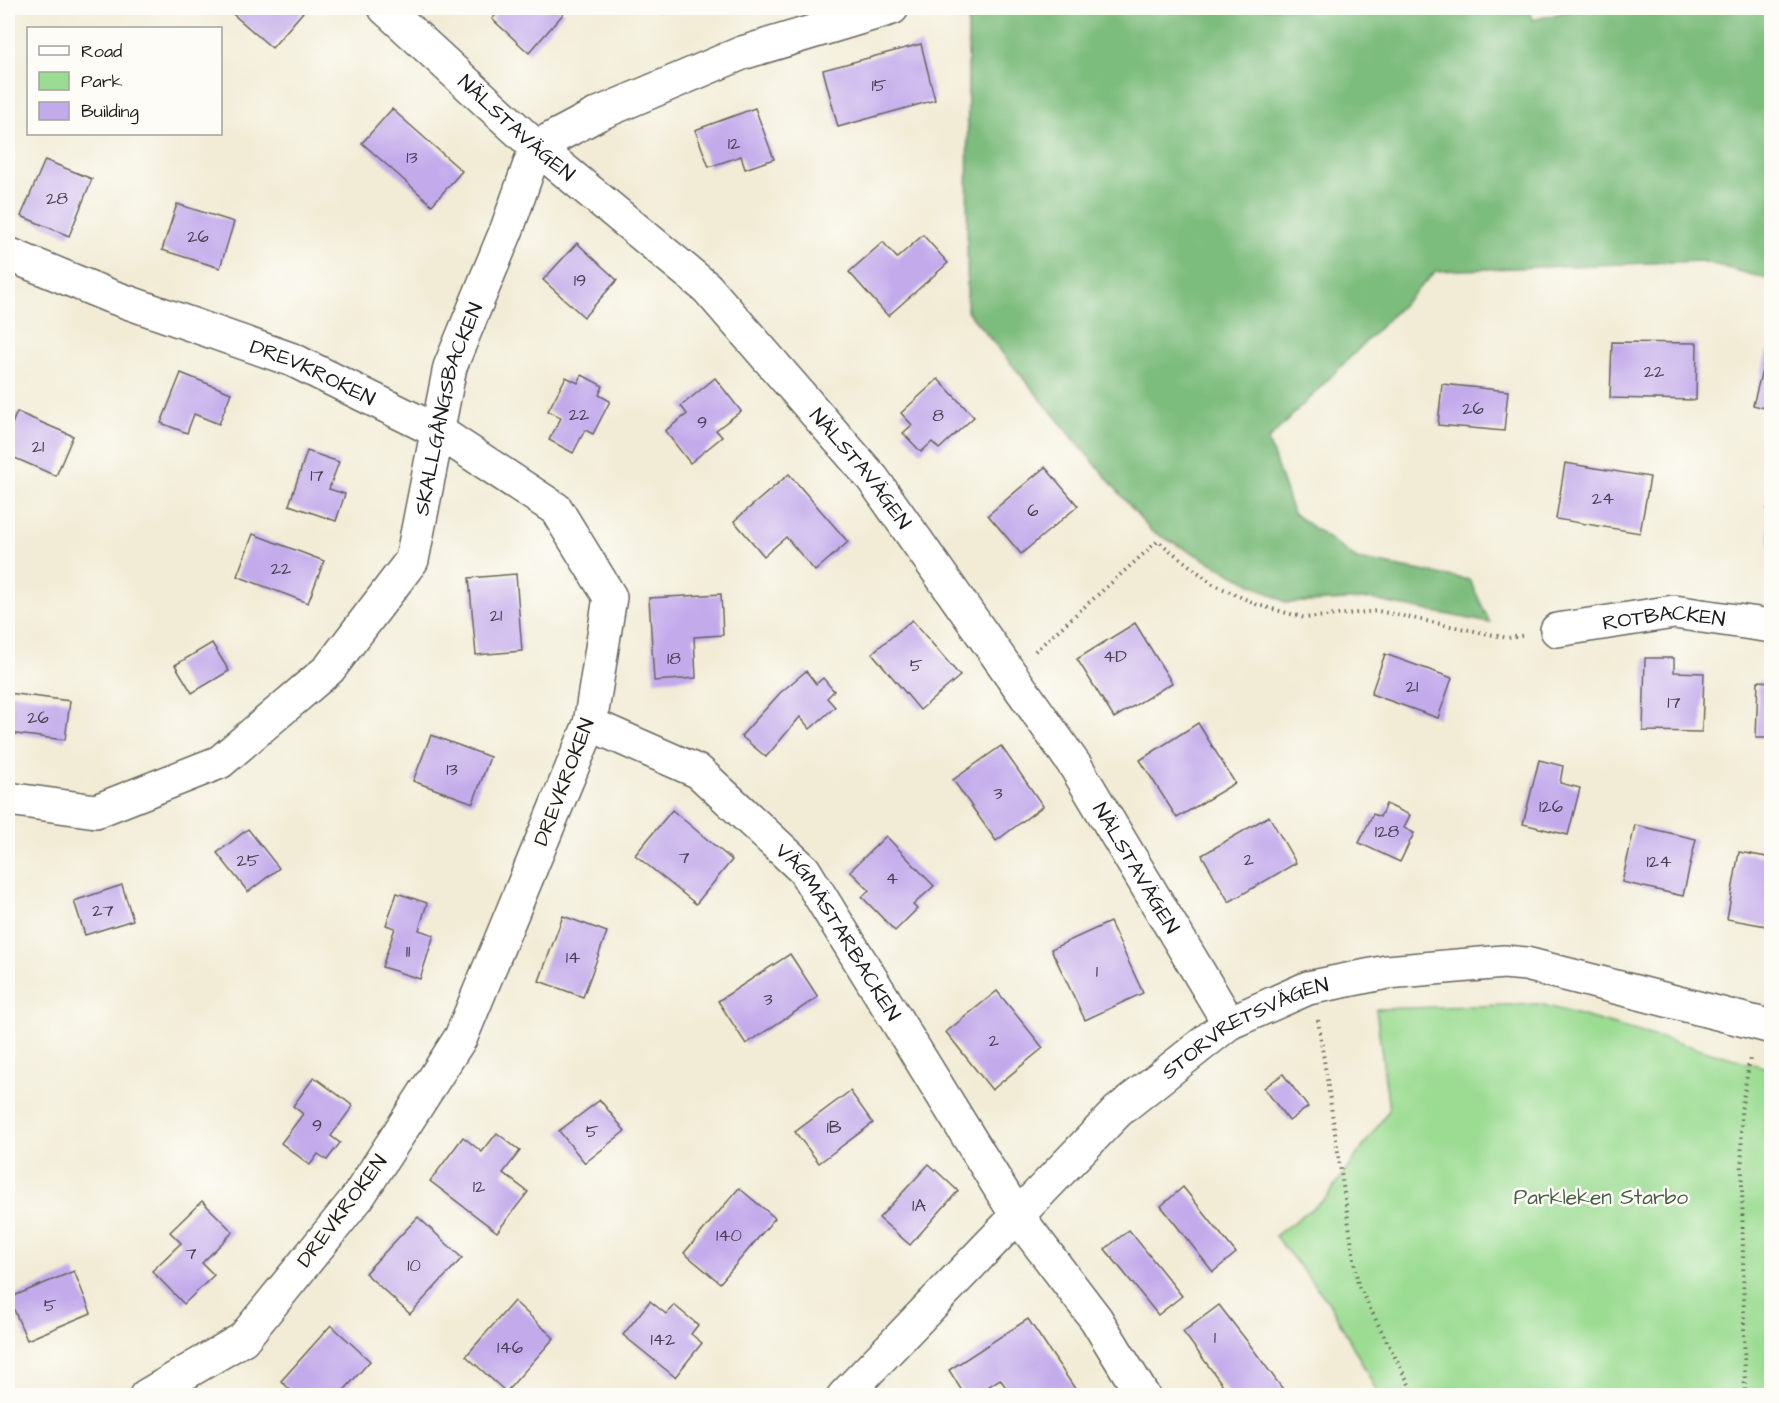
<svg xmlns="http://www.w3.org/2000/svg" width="1779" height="1403" font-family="'Architects Daughter',sans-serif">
  <rect width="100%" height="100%" fill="#fdfcf7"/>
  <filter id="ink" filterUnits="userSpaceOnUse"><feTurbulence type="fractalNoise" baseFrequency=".0167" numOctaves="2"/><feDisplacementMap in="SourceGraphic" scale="12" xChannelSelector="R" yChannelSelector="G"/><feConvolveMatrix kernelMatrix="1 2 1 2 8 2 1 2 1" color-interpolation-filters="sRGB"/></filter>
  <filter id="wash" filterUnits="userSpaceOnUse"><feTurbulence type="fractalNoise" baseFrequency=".008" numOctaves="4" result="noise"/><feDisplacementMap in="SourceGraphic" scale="24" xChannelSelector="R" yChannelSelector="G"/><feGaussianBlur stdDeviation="1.35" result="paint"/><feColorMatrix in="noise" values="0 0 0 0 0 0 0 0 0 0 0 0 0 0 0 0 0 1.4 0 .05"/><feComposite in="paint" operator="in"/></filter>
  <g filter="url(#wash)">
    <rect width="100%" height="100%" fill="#f2ecd6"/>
    <path fill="#9bdc92" stroke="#5c7c57" stroke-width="1.5" d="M 1540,1004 L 1771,1069 L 1771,1395 L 1379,1395 L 1330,1304 L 1275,1236 L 1327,1197 L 1389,1110 L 1376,1009 Z"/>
    <path fill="#7cbc7c" stroke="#4c6c4c" stroke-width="1.5" d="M 968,8 L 1529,8 L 1532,20 L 1581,8 L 1771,8 L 1771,280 L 1701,261 L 1436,271 L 1268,440 L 1293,513 L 1357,559 L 1470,580 L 1490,623 L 1368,599 L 1287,603 L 1151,531 L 967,311 Z"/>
    <g id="blocks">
      <g fill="#c3aaeb">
        <path d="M 226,8 L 298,8 L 303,12 L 272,48 Z"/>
        <path d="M 502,8 L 558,8 L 564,13 L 529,53 L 492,19 Z"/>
        <path d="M 655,8 L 668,8 L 656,12 Z"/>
        <path d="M 921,44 L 935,100 L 838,127 L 823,70 Z"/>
        <path d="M 755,108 L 774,159 L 745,169 L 741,156 L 709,167 L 695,130 Z"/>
        <path d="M 392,109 L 462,171 L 432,205 L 362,143 Z"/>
        <path d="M 45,160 L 92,179 L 69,236 L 21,216 Z"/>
        <path d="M 177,204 L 234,222 L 220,268 L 162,250 Z"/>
        <path d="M 923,235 L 948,263 L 888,316 L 849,272 L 883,242 L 897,258 Z"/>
        <path d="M 577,243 L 617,280 L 584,317 L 543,280 Z"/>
        <path d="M 1612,342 L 1697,343 L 1696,400 L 1610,398 Z"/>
        <path d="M 1767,351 L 1772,352 L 1772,410 L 1753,405 Z"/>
        <path d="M 181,373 L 231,393 L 219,424 L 194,414 L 187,433 L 161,423 Z"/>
        <path d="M 582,375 L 603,386 L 599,395 L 610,401 L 593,434 L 585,430 L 573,453 L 549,440 L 561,418 L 548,411 L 566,377 L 578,383 Z"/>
        <path d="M 715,378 L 741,411 L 716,430 L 722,437 L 690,463 L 665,431 L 687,414 L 681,406 Z"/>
        <path d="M 938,379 L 974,417 L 939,449 L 932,442 L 921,452 L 903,433 L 912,425 L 901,413 Z"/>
        <path d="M 1442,384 L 1508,391 L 1504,431 L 1438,425 Z"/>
        <path d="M 17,412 L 73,436 L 56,476 L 8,455 L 8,433 Z"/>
        <path d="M 307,451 L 339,462 L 329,489 L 345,494 L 336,521 L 289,505 Z"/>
        <path d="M 1565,463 L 1650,477 L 1640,533 L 1556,519 Z"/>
        <path d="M 1045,467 L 1078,506 L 1021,554 L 988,515 Z"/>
        <path d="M 789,474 L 848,542 L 815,571 L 786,537 L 764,556 L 734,521 Z"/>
        <path d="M 1772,507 L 1772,548 L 1770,548 L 1767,508 Z"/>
        <path d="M 253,534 L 324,561 L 308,603 L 237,576 Z"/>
        <path d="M 516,574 L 522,651 L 476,655 L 469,578 Z"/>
        <path d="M 721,594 L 723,635 L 694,637 L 696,678 L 654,681 L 649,598 Z"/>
        <path d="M 912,620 L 960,676 L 920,710 L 872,653 Z"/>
        <path d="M 1135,623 L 1172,683 L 1114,718 L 1077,659 Z"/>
        <path d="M 212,643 L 229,671 L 192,693 L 175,665 Z"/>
        <path d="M 1385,654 L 1452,678 L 1438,718 L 1371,694 Z"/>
        <path d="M 1645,658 L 1674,658 L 1674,672 L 1704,673 L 1702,732 L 1643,731 Z"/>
        <path d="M 806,671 L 816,684 L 823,678 L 834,691 L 827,698 L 835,707 L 810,729 L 800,717 L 766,757 L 741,736 L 780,693 Z"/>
        <path d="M 1758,681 L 1772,682 L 1772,738 L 1756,738 Z"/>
        <path d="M 8,693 L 70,701 L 65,740 L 8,733 Z"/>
        <path d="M 1198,723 L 1235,783 L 1177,818 L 1140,760 Z"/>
        <path d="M 431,735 L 490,757 L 473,803 L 413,781 Z"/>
        <path d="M 1001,746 L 1043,806 L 996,841 L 953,780 Z"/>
        <path d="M 1539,760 L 1563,766 L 1560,783 L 1580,788 L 1568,835 L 1523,824 Z"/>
        <path d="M 1386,804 L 1410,815 L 1404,828 L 1414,833 L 1400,862 L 1359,843 L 1373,814 L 1380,817 Z"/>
        <path d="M 672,810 L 732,860 L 696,904 L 635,855 Z"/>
        <path d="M 1269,816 L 1296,863 L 1229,902 L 1202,855 Z"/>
        <path d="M 1635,825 L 1696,839 L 1683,896 L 1622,882 Z"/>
        <path d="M 248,829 L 279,868 L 248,892 L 217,853 Z"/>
        <path d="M 886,836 L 934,886 L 913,905 L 917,909 L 895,931 L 862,897 L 869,890 L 850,871 Z"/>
        <path d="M 1739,852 L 1772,858 L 1772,927 L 1727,919 Z"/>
        <path d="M 122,885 L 133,920 L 85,935 L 74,901 Z"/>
        <path d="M 397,893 L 427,903 L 419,930 L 434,935 L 420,979 L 382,967 L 395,928 L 386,925 Z"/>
        <path d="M 563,916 L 607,932 L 583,997 L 539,981 Z"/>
        <path d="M 1110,922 L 1143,993 L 1085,1020 L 1051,949 Z"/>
        <path d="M 790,954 L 818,997 L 746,1044 L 718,1001 Z"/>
        <path d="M 997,991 L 1043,1048 L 992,1090 L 946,1032 Z"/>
        <path d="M 1283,1074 L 1308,1107 L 1289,1121 L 1264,1088 Z"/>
        <path d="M 314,1077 L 353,1106 L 331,1136 L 340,1143 L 327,1160 L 318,1154 L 310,1165 L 281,1143 L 303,1114 L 293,1106 Z"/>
        <path d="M 850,1091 L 873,1123 L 819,1163 L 795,1132 Z"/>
        <path d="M 600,1100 L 625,1131 L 585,1163 L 559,1131 Z"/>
        <path d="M 497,1133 L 520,1151 L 503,1173 L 528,1192 L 497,1232 L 430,1181 L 463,1137 L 482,1152 Z"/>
        <path d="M 929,1164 L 958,1191 L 910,1245 L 879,1218 Z"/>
        <path d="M 1183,1187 L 1236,1253 L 1213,1272 L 1161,1206 Z"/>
        <path d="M 739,1188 L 775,1218 L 720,1283 L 684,1253 Z"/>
        <path d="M 202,1201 L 233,1232 L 202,1263 L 214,1275 L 184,1304 L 152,1271 L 181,1243 L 170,1232 Z"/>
        <path d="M 418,1217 L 462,1258 L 410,1314 L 365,1273 Z"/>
        <path d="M 1129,1230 L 1182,1296 L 1158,1315 L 1105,1249 Z"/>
        <path d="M 74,1271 L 91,1313 L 27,1340 L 9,1298 Z"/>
        <path d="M 514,1301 L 554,1338 L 506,1392 L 466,1356 Z"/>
        <path d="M 650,1301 L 666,1314 L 674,1305 L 698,1325 L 691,1334 L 702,1343 L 675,1377 L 623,1335 Z"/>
        <path d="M 1219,1305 L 1247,1341 L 1288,1396 L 1231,1396 L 1183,1332 Z"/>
        <path d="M 1028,1319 L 1080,1396 L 1012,1396 L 1000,1379 L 974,1396 L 965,1396 L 949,1370 Z"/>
        <path d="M 331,1325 L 370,1361 L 339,1396 L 297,1396 L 281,1381 Z"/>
      </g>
    </g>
  </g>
  <g filter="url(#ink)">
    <use href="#blocks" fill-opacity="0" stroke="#67655d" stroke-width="1.5"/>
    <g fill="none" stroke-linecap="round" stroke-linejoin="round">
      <g stroke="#67655d" stroke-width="36">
        <g id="minor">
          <path id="s1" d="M 385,8 L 536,147 L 707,288 L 873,479 L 1076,767 L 1229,1023"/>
          <path id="s2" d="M 8,254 L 110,296 L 293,360 L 439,432 L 556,509 L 610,597 L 590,724 L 461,1037 L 358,1197 L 243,1339 L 146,1396"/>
          <path id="s3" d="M 1557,630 L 1674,612 L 1772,626"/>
          <path id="s4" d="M 590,724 L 699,772 L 804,870 L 1016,1214 L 1096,1319 L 1143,1396"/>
          <path id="s5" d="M 8,799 L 96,811 L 220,762 L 329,669 L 412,560 L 450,367 L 507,229 L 536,147 L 598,114 L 742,53 L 892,8"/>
          <path id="s6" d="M 844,1396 L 1118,1111 L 1229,1023 L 1308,988 L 1387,972 L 1504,962 L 1526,964 L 1772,1027"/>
        </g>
      </g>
      <g stroke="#67655d" stroke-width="4" stroke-dasharray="1.5 4.5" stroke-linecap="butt">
        <path d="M 1035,651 L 1158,541 L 1213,584 L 1258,605 L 1305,618 L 1378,611 L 1508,638 L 1526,635"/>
        <path d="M 1318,1020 L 1358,1285 L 1415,1396"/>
        <path d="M 1745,1396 L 1741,1111 L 1750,1058"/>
      </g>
      <use href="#minor" stroke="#fff" stroke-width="33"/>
    </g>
  </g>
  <g text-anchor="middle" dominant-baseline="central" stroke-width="5" stroke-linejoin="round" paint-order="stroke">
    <g font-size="18" fill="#464050">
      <text x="879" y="85">15</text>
      <text x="734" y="143">12</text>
      <text x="412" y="157">13</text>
      <text x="57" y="198">28</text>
      <text x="198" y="236">26</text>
      <text x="580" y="280">19</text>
      <text x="1654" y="371">22</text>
      <text x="1473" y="408">26</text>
      <text x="579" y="414">22</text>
      <text x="938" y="415">8</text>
      <text x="702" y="422">9</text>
      <text x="38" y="446">21</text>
      <text x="317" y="475">17</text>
      <text x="1603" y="498">24</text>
      <text x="1033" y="510">6</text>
      <text x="281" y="568">22</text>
      <text x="496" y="615">21</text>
      <text x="1115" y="656">4D</text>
      <text x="674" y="658">18</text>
      <text x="916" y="665">5</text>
      <text x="1412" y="686">21</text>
      <text x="1674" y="702">17</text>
      <text x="38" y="717">26</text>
      <text x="452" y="769">13</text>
      <text x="998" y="793">3</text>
      <text x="1551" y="806">126</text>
      <text x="1387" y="831">128</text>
      <text x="684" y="857">7</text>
      <text x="1249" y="859">2</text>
      <text x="248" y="860">25</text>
      <text x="1659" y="861">124</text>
      <text x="892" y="878">4</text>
      <text x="103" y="910">27</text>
      <text x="408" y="951">11</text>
      <text x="573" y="957">14</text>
      <text x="1097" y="971">1</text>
      <text x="768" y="999">3</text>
      <text x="994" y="1040">2</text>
      <text x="317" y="1125">9</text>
      <text x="834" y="1127">1B</text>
      <text x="592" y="1131">5</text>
      <text x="479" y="1186">12</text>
      <text x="919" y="1205">1A</text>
      <text x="729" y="1235">140</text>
      <text x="191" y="1253">7</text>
      <text x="414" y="1265">10</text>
      <text x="50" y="1305">5</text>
      <text x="1215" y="1337">1</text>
      <text x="663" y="1339">142</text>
      <text x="510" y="1347">146</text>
    </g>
    <g font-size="21" fill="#1c1c1c" stroke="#fdfcf7">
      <text stroke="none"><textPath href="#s1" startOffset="178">NÄLSTAVÄGEN</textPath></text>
      <text stroke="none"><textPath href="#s2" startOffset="327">DREVKROKEN</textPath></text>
      <text stroke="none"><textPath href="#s5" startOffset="658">SKALLGÅNGSBACKEN</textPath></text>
      <text stroke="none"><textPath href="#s1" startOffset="664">NÄLSTAVÄGEN</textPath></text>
      <text stroke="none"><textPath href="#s3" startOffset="108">ROTBACKEN</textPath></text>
      <text transform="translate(564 782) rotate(-69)">DREVKROKEN</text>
      <text stroke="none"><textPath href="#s1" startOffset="1150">NÄLSTAVÄGEN</textPath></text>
      <text stroke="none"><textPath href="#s4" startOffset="333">VÄGMÄSTARBACKEN</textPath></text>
      <text stroke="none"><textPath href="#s6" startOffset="549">STORVRETSVÄGEN</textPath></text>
      <text transform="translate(342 1211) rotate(-53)">DREVKROKEN</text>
    </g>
    <g font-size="21" fill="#485f45" stroke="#fdfcf7">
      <text x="1601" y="1197">Parkleken Starbo</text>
    </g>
  </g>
  <rect width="1779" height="1403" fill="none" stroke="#fdfcf7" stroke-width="30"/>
  <rect x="27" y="27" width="195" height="108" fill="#fdfcf7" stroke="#a3a29f" stroke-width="1.5"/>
  <rect x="39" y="46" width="30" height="9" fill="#ffffff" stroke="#a3a29f" stroke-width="1.5"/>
  <text x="81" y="57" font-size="18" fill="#1c1c1c">Road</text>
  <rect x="39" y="72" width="30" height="18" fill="#9bdc92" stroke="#a3a29f" stroke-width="1.5"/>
  <text x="81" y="87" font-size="18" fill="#1c1c1c">Park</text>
  <rect x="39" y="102" width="30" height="18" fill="#c3aaeb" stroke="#a3a29f" stroke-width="1.5"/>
  <text x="81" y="117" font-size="18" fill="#1c1c1c">Building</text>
</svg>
